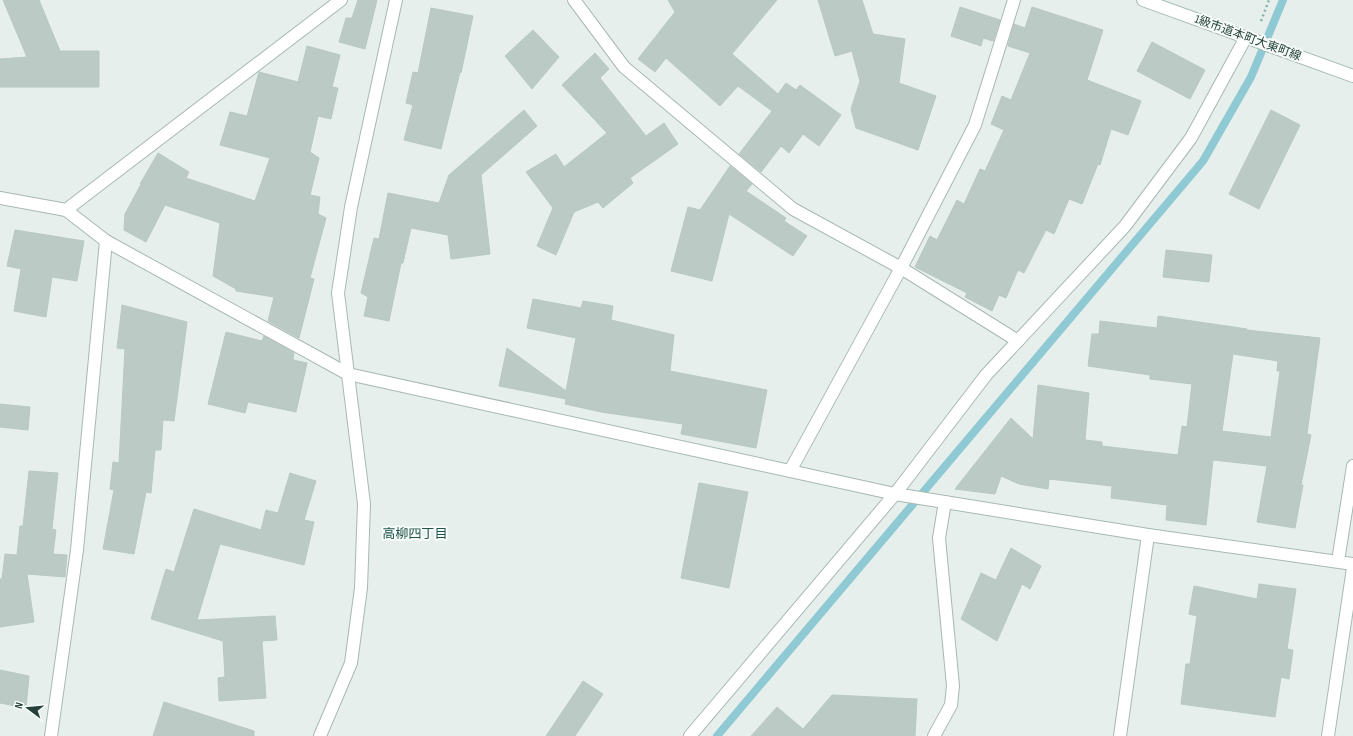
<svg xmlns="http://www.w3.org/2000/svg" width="1353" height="736" font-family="'Sofia Sans Condensed','Noto Sans JP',sans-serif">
  <rect width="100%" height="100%" fill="#e6efeb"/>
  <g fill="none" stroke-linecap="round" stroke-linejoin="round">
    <path stroke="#8ec9d4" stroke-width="8" d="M 717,736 L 1203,161 L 1251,77 L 1283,0"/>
  </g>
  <g fill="#bbcac4" stroke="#b8c9c2" fill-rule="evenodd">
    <path d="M 3,0 L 39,0 L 60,51 L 99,51 L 99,87 L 0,87 L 0,59 L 27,57 Z"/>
    <path d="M 358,0 L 377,0 L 365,49 L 339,42 L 346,18 L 352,18 Z"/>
    <path d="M 668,0 L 777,0 L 732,54 L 778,94 L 786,83 L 796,90 L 800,85 L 841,115 L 819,146 L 803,134 L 789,153 L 781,146 L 761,172 L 739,154 L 772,111 L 738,86 L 720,106 L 666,58 L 655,72 L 638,59 L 675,12 Z"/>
    <path d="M 818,0 L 862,0 L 873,34 L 905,39 L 899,83 L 936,96 L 918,150 L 856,128 L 851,109 L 860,81 L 852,51 L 835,56 Z"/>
    <path d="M 960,7 L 1000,20 L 993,41 L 983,38 L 981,46 L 951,36 Z"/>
    <path d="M 1032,7 L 1103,30 L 1087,80 L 1141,101 L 1128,135 L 1111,129 L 1100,165 L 1098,164 L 1082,204 L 1069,199 L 1054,234 L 1046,230 L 1024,273 L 1018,270 L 1006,298 L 999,295 L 992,311 L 965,297 L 967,293 L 915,267 L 930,236 L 937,240 L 957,200 L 964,204 L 980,169 L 985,171 L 1004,130 L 991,124 L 1002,96 L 1011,100 L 1030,53 L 1008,46 L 1014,24 L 1025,28 Z"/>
    <path d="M 431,8 L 473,16 L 461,73 L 460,72 L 441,149 L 404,140 L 413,105 L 406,103 L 413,72 L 418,73 Z"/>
    <path d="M 533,30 L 559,57 L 532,89 L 505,56 Z"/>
    <path d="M 1152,42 L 1205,70 L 1190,99 L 1137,71 Z"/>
    <path d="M 307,46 L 340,55 L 332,87 L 338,88 L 331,119 L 318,116 L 310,152 L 319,158 L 310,195 L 320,197 L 318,214 L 326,218 L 310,278 L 314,279 L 299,338 L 268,321 L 274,297 L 236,291 L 236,289 L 213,276 L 220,223 L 165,205 L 146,242 L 124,230 L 125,214 L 141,184 L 140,184 L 158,153 L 189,172 L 186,178 L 255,201 L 270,158 L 220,145 L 230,112 L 247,116 L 259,72 L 298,82 Z"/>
    <path d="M 595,53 L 609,69 L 600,78 L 646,136 L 664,123 L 678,144 L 630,178 L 633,183 L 603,208 L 598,202 L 574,212 L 556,255 L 537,246 L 553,208 L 526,172 L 556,154 L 564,167 L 607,133 L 562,85 Z"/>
    <path d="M 524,110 L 537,126 L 481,175 L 490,254 L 451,259 L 448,235 L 411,228 L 403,263 L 401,263 L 389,321 L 364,316 L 368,297 L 361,293 L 374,238 L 379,239 L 388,193 L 439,203 L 449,175 Z"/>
    <path d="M 1271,110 L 1300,125 L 1259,209 L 1229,194 Z"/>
    <path d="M 730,166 L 752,184 L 746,191 L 786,218 L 784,221 L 807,236 L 793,256 L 729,214 L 712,281 L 671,271 L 688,207 L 700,210 Z"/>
    <path d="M 15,230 L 84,241 L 77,281 L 52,277 L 46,317 L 14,311 L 21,269 L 7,266 Z"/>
    <path d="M 1166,250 L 1212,255 L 1209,282 L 1163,277 Z"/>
    <path d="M 533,299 L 581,308 L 583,301 L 613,306 L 611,320 L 674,335 L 670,371 L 767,390 L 756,448 L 681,434 L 683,424 L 601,412 L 565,404 L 566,399 L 499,386 L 507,348 L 566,391 L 576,338 L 527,328 Z"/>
    <path d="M 122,305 L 187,322 L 174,421 L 163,420 L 161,450 L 155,450 L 151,493 L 146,492 L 134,554 L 103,549 L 114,490 L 110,489 L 113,462 L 119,463 L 125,349 L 117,348 Z"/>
    <path d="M 1158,316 L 1247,329 L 1247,330 L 1320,338 L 1307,434 L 1311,435 L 1301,485 L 1303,485 L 1295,528 L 1257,522 L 1267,466 L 1213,460 L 1206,525 L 1166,520 L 1167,505 L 1111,498 L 1112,486 L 1049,479 L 1048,489 L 1019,484 L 1001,476 L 995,494 L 955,489 L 1011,418 L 1033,439 L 1038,385 L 1089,393 L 1085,440 L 1102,442 L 1102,446 L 1178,455 L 1182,426 L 1187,427 L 1192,384 L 1150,379 L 1150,375 L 1088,366 L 1092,334 L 1099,334 L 1100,321 L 1157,328 ZM 1233,354 L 1278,361 L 1277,371 L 1280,371 L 1271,437 L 1222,431 Z"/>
    <path d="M 226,332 L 262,341 L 264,336 L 294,353 L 293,360 L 307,363 L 296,412 L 248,402 L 245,413 L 208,404 Z"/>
    <path d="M 0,404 L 30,407 L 28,430 L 0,427 Z"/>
    <path d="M 29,471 L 58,473 L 52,529 L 56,530 L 53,554 L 67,555 L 65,577 L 27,574 L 34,622 L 0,627 L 0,579 L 2,579 L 5,554 L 17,555 L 20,526 L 23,526 Z"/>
    <path d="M 290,473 L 316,481 L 304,520 L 314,522 L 304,565 L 220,544 L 197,620 L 275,616 L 277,640 L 262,641 L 266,698 L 219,701 L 218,678 L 225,677 L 223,641 L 151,619 L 166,569 L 174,572 L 194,509 L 261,530 L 266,510 L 278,513 Z"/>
    <path d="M 699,483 L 748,492 L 729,588 L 681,578 Z"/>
    <path d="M 1011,548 L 1041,566 L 1030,589 L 1022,584 L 997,641 L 961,619 L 981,573 L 996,580 Z"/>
    <path d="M 1259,584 L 1296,589 L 1287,649 L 1293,650 L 1289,679 L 1281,677 L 1275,717 L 1181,704 L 1186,664 L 1190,664 L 1197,616 L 1189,614 L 1194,586 L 1257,599 Z"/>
    <path d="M 0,670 L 29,676 L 26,708 L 0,703 Z"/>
    <path d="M 583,681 L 603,694 L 575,736 L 546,736 Z"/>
    <path d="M 832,695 L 917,699 L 915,736 L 751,736 L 777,707 L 803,729 Z"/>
    <path d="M 164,702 L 254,731 L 254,736 L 153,736 Z"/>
  </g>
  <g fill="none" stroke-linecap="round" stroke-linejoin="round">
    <g stroke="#a8b8b2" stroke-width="14">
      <g id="street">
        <path d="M 574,0 L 624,67 L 793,209 L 901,268 L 1018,341"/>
        <path d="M 0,198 L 66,210 L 106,241 L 348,374 L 895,494 L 1148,535 L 1353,564"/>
        <path d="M 66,210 L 341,0"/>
        <path d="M 790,471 L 901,268 L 975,125 L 1014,0"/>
        <path d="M 1338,561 L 1353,466"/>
        <path d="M 51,736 L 77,550 L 106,241"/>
        <path d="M 320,736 L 351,663 L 361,588 L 364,504 L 338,293 L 351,207 L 396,0"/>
        <path d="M 690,736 L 895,494 L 986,375 L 1125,226 L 1191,138 L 1246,37"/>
        <path d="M 934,736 L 951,705 L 953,686 L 939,538 L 945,502"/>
        <path d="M 1120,736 L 1148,535"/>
        <path d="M 1328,736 L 1353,568"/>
      </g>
    </g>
    <g stroke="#a4bbb3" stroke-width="14">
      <path id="secondary" d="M 1143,0 L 1353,76"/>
    </g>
    <path stroke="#86b3a5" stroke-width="2.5" stroke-dasharray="2 3" stroke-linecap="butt" d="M 1261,21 L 1269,0"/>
    <use href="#street" stroke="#fff" stroke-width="12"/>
    <use href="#secondary" stroke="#fff" stroke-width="12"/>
  </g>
  <g text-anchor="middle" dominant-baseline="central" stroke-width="4" stroke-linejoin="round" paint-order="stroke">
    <g font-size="12" fill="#24423a" stroke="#f7fbf9">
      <text transform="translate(1248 38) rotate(20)">1級市道本町大東町線</text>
    </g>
    <g font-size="13" fill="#1f5548" stroke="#f7fbf9">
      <text x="415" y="534">高柳四丁目</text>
    </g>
  </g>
  <g transform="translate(28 708) rotate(286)" stroke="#f7fbf9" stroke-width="3" paint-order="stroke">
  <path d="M0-3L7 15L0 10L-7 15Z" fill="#24423a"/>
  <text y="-6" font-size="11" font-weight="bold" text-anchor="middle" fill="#24423a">N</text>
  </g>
</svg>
